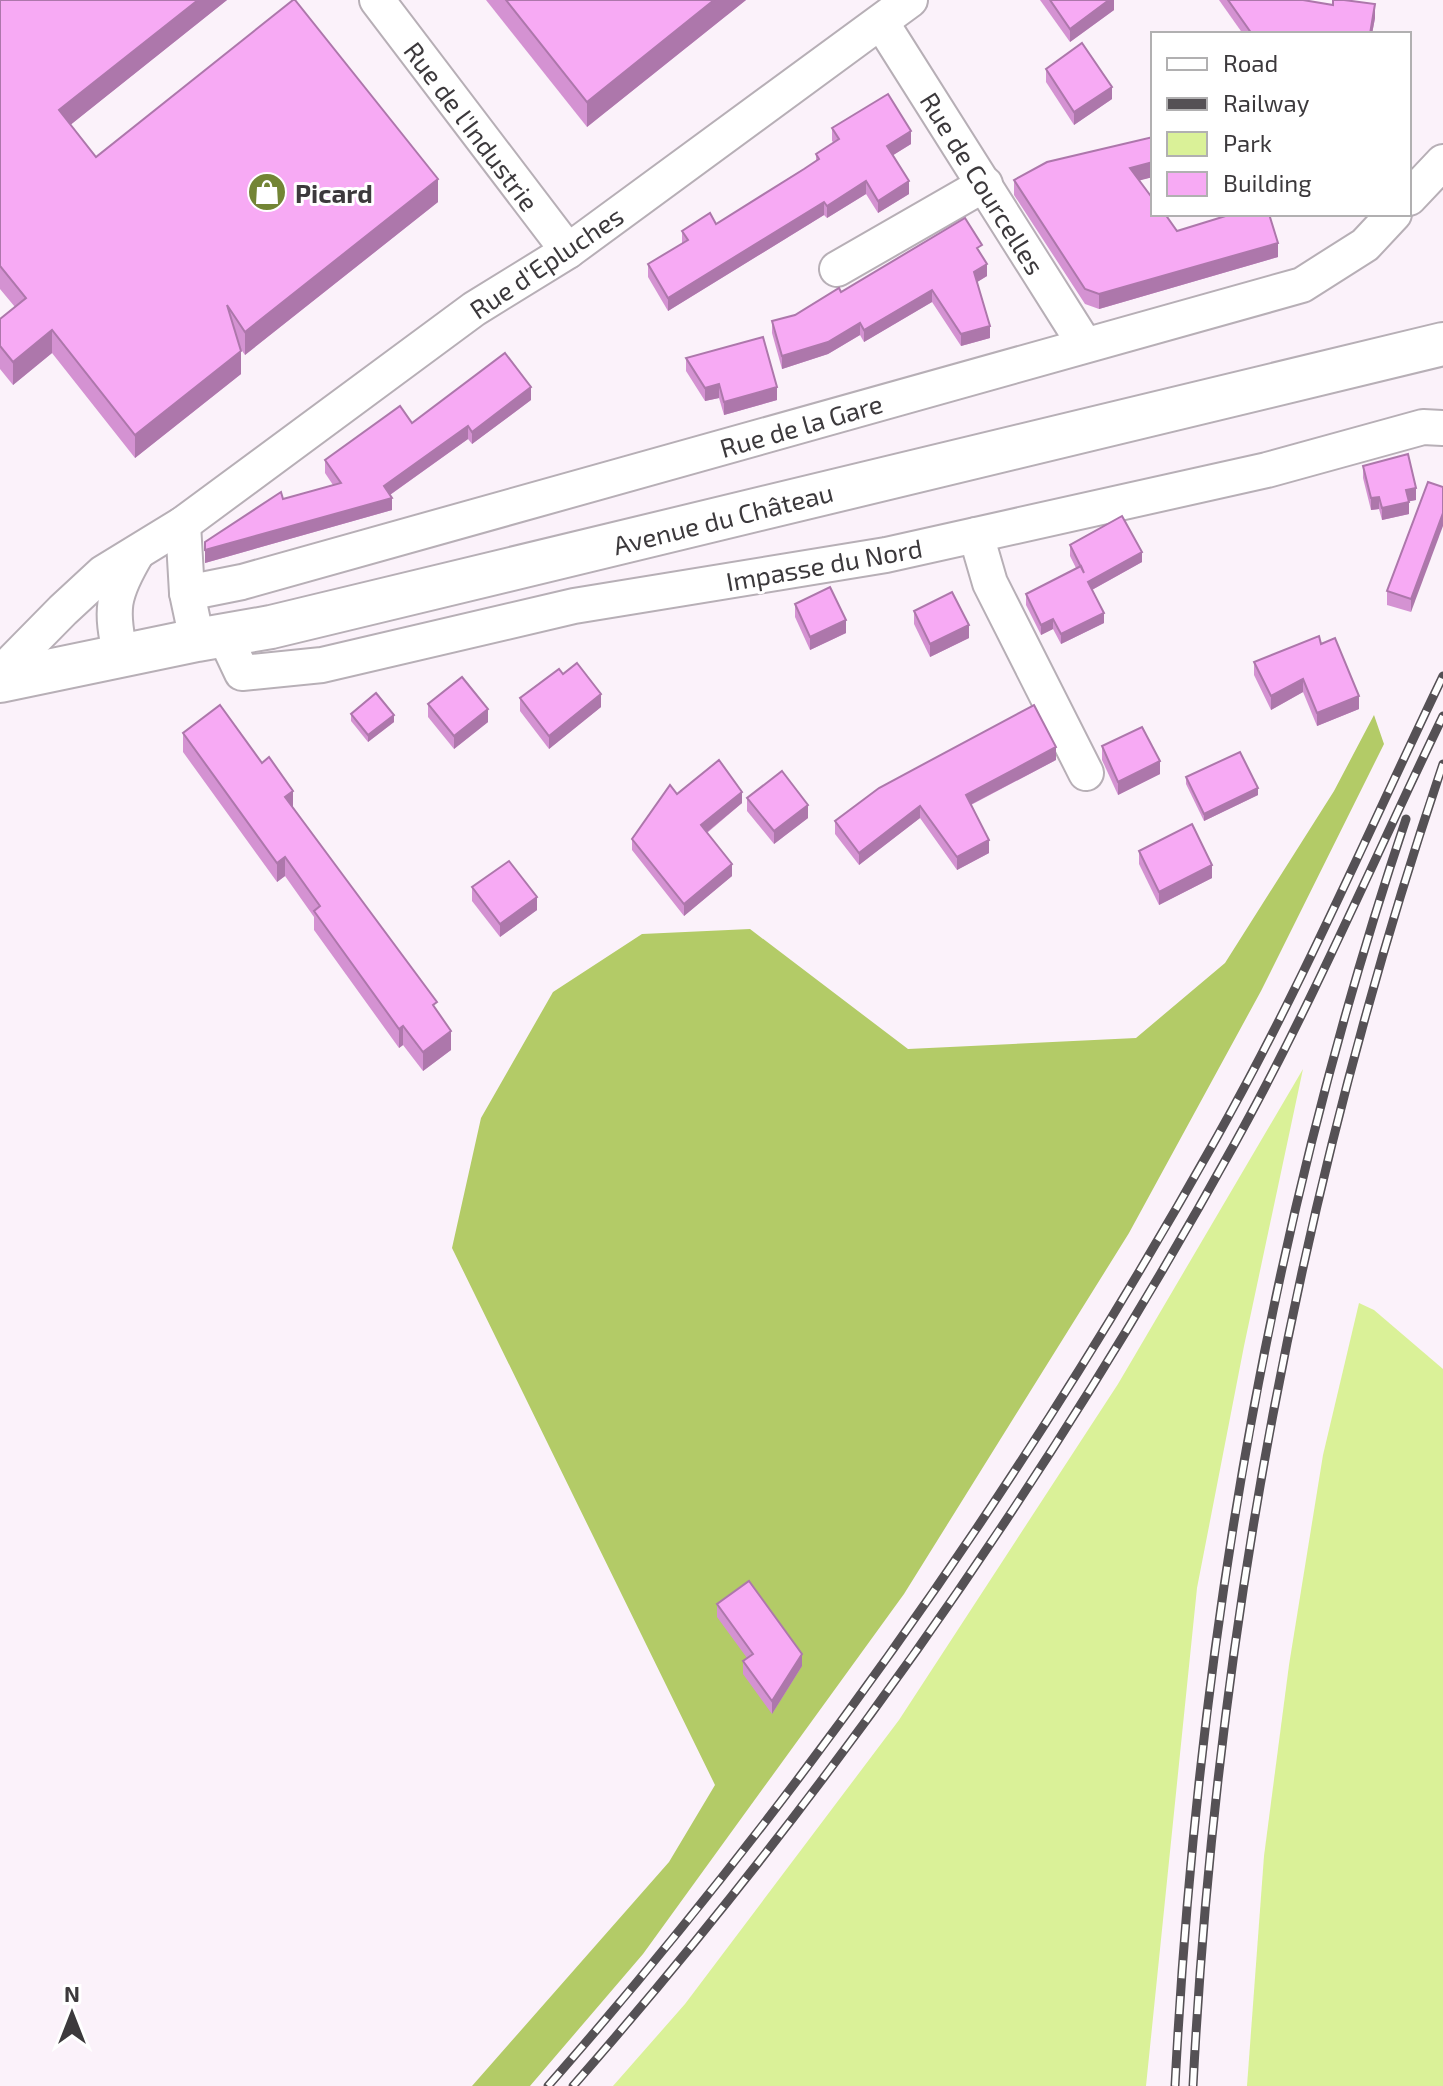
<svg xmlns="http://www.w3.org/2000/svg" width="1443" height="2086" font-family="'Exo 2',sans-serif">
  <rect width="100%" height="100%" fill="#fbf2fa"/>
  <g fill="#daf198">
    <path d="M 1303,1069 L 1244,1346 L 1197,1588 L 1146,2086 L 613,2086 L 685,2004 L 899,1720 L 1118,1384 Z"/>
    <path d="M 1359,1303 L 1374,1310 L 1443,1369 L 1443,2086 L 1247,2086 L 1264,1856 L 1289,1665 L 1323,1455 Z"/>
  </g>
  <path fill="#b3cb67" d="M 1374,715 L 1384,744 L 1261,991 L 1129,1233 L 904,1594 L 643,1954 L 530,2086 L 472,2086 L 669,1862 L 715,1785 L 452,1248 L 481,1118 L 553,992 L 642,934 L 750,929 L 908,1049 L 1136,1038 L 1225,963 L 1334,791 Z"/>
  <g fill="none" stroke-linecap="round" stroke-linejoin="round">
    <g stroke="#b7afb6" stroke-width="38">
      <g id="minor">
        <path d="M 377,0 L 568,251"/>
        <path d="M 881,22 L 1085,345"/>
        <path d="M 1409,198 L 1443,162"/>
        <path d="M 837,269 L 985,184"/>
        <path d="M 183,524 L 187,593 L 197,640"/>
        <path d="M 976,535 L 990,583 L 1086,773"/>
        <path d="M 187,593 L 242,582 L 1302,285 L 1365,245 L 1394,214"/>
        <path d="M 224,635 L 242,673 L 322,665 L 574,606 L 886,555 L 1267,470 L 1423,427 L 1443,428"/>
        <path d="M 121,657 C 110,609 112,595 137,553"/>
        <path d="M 0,674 L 63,610 L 103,573 L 183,524 L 474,309 L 568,251 L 910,0"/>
      </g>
    </g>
    <g stroke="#b7afb6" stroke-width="46">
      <path id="major" d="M 0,681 L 197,640 L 271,627 L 1443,344"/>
    </g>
    <use href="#minor" stroke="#fff" stroke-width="34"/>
    <use href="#major" stroke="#fff" stroke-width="42"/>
    <g stroke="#555155" stroke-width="9">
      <g id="rail">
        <path d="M 548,2086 C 804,1794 1027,1476 1217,1137 C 1301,988 1369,830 1443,676"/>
        <path d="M 573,2086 C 826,1797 1049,1480 1235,1143 C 1312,1004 1374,859 1443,716"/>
        <path d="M 1175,2086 C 1197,1657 1269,1226 1406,819"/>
        <path d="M 1193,2086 C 1216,1637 1299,1190 1443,764"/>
      </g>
    </g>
    <use href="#rail" stroke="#fff" stroke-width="6" stroke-dasharray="18" stroke-linecap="butt"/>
  </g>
  <g fill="#d492d2">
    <path d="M 0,0 L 227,0 L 70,125 L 96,157 L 438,202 L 245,355 L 240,348 L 241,374 L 135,458 L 52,353 L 13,385 L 0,369 L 0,319 L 15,307 L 0,289 Z"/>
    <path d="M 486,0 L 746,0 L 587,127 Z"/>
    <path d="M 1040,0 L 1114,0 L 1114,10 L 1070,42 Z"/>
    <path d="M 1219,0 L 1303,0 L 1375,18 L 1372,34 L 1243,34 Z"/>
    <path d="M 1046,69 L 1112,99 L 1074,125 L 1046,82 Z"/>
    <path d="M 832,128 L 911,144 L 893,155 L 909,194 L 878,213 L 866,194 L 827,218 L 824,215 L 668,311 L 648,277 L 648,264 L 682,244 L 682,231 L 716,224 L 816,161 L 816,154 L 834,143 L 832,141 Z"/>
    <path d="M 1153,137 L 1153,177 L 1139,180 L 1177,231 L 1227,216 L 1226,214 L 1269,214 L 1278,257 L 1099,309 L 1085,304 L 1014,195 L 1014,180 Z"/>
    <path d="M 982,256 L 987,276 L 977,282 L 990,338 L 961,346 L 932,302 L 864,342 L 860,335 L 828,354 L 782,369 L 772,333 L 772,321 L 795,315 L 841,292 Z"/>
    <path d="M 686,358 L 777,400 L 724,415 L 719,398 L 705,401 L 686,371 Z"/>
    <path d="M 531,400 L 472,444 L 468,439 L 390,495 L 392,510 L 205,563 L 205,542 L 283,499 L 333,485 L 325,473 L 325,460 Z"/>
    <path d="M 1363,466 L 1416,500 L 1409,501 L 1409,514 L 1382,520 L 1379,509 L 1371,510 L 1363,478 Z"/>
    <path d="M 1428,482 L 1411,612 L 1387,605 L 1387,591 Z"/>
    <path d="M 1070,545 L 1142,562 L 1092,590 L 1104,623 L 1061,644 L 1053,629 L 1041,635 L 1026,605 L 1026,594 L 1076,568 L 1070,556 Z"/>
    <path d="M 795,604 L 846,633 L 810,650 L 795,617 Z"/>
    <path d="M 914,611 L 969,638 L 930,657 L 914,624 Z"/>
    <path d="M 1321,644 L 1359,709 L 1317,726 L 1303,692 L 1271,710 L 1254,675 L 1254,662 Z"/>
    <path d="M 563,674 L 601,707 L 549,749 L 520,711 L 520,698 Z"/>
    <path d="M 428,704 L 488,722 L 454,749 L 428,717 Z"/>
    <path d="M 351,714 L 394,722 L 368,742 L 351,721 Z"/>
    <path d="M 183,733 L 293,809 L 437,1011 L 451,1050 L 423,1071 L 403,1045 L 399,1048 L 314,930 L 314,917 L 285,876 L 277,882 L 183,752 Z"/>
    <path d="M 1102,746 L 1160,774 L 1118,795 L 1102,760 Z"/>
    <path d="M 1056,760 L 971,805 L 989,853 L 957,870 L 920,818 L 859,865 L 835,834 L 835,821 Z"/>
    <path d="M 1186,777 L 1258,795 L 1204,821 L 1186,784 Z"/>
    <path d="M 677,794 L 742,803 L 707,833 L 732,876 L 684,916 L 632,850 L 632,839 Z"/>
    <path d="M 747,798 L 808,818 L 774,844 L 747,811 Z"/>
    <path d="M 1139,851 L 1212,878 L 1159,905 L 1139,864 Z"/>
    <path d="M 472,887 L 537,910 L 500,937 L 472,901 Z"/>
    <path d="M 717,1604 L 802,1666 L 772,1714 L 743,1674 L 743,1661 L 747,1658 L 717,1617 Z"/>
  </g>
  <g fill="#ad77ab">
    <path d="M 198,0 L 227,0 L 59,134 L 59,110 Z"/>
    <path d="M 714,0 L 746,0 L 587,127 L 587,102 Z"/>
    <path d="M 1109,0 L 1114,0 L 1114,10 L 1070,42 L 1070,29 Z"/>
    <path d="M 1375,4 L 1375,18 L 1372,34 L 1370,34 Z"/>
    <path d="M 1112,87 L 1112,99 L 1074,125 L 1074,112 Z"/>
    <path d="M 911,131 L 911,144 L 887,159 L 887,146 Z"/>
    <path d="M 1153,162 L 1153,177 L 1130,183 L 1130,168 Z"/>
    <path d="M 438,179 L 438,202 L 245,355 L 245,332 Z"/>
    <path d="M 866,181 L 866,194 L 827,218 L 827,206 Z"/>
    <path d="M 909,181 L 909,194 L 878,213 L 878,201 Z"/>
    <path d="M 824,202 L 824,215 L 668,311 L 668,298 Z"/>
    <path d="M 1278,243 L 1278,257 L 1099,309 L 1099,294 Z"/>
    <path d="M 987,264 L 987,276 L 974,284 L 974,272 Z"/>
    <path d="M 932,290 L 932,302 L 864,342 L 864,330 Z"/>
    <path d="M 860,323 L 860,335 L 828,354 L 782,369 L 782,356 Z"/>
    <path d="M 990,326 L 990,338 L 961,346 L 961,334 Z"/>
    <path d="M 52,330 L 52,353 L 13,385 L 13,362 Z"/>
    <path d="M 241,351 L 241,374 L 135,458 L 135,435 Z"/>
    <path d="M 719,384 L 719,398 L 705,401 L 705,388 Z"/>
    <path d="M 531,387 L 531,400 L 472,444 L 472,432 Z"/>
    <path d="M 777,387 L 777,400 L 724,415 L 724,402 Z"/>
    <path d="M 468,426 L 468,439 L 384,499 L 384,486 Z"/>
    <path d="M 1416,488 L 1416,500 L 1406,502 L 1406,490 Z"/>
    <path d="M 1379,497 L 1379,509 L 1371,510 L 1371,498 Z"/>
    <path d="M 392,498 L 392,510 L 205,563 L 205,550 Z"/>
    <path d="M 1409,502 L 1409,514 L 1382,520 L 1382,508 Z"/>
    <path d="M 1443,513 L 1443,526 L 1411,612 L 1411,599 Z"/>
    <path d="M 1142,552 L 1142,562 L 1088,592 L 1088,582 Z"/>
    <path d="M 1104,613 L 1104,623 L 1061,644 L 1061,634 Z"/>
    <path d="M 1053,619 L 1053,629 L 1041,635 L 1041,625 Z"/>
    <path d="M 846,620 L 846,633 L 810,650 L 810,637 Z"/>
    <path d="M 969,625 L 969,638 L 930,657 L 930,644 Z"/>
    <path d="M 1303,679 L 1303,692 L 1271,710 L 1271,696 Z"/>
    <path d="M 601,694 L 601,707 L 549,749 L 549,736 Z"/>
    <path d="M 1359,696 L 1359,709 L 1317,726 L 1317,713 Z"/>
    <path d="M 488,709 L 488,722 L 454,749 L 454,736 Z"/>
    <path d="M 394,715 L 394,722 L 368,742 L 368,735 Z"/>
    <path d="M 1056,747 L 1056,760 L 966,807 L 966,795 Z"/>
    <path d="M 1160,761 L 1160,774 L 1118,795 L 1118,782 Z"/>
    <path d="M 1258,788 L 1258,795 L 1204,821 L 1204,814 Z"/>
    <path d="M 293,791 L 293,810 L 285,797 Z"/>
    <path d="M 742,792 L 742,803 L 701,837 L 701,825 Z"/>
    <path d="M 808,805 L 808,818 L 774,844 L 774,831 Z"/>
    <path d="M 920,806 L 920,818 L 859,865 L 859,853 Z"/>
    <path d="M 989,840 L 989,853 L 957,870 L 957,857 Z"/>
    <path d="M 285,857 L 285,876 L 277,882 L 277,863 Z"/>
    <path d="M 732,864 L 732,876 L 684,916 L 684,904 Z"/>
    <path d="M 1212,865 L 1212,878 L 1159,905 L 1159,892 Z"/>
    <path d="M 537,897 L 537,910 L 500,937 L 500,924 Z"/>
    <path d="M 403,1026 L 403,1045 L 399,1048 L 399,1029 Z"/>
    <path d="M 451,1031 L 451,1050 L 423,1071 L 423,1052 Z"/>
    <path d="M 802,1654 L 802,1666 L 772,1714 L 772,1701 Z"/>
  </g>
  <g fill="#f7aaf4" stroke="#ad77ab" stroke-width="2">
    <path d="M 0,0 L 198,0 L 59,110 L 96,157 L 293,0 L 295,0 L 438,179 L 245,332 L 227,305 L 241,351 L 135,435 L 52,330 L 13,362 L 0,346 L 0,319 L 26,298 L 0,266 Z"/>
    <path d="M 506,0 L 714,0 L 587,102 Z"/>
    <path d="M 1050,0 L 1109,0 L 1070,29 Z"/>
    <path d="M 1228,0 L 1303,0 L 1333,5 L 1333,0 L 1344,0 L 1375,4 L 1370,34 L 1252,34 Z"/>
    <path d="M 1082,43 L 1112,87 L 1074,112 L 1046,69 Z"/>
    <path d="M 888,94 L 911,131 L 887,146 L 909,181 L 878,201 L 866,181 L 827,206 L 824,202 L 668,298 L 648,264 L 688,240 L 682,231 L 710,213 L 716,224 L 804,169 L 819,159 L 816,154 L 839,139 L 832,128 Z"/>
    <path d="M 1153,137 L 1153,162 L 1130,168 L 1153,199 L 1153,214 L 1165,214 L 1177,231 L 1232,214 L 1269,214 L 1278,243 L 1099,294 L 1085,289 L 1014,180 L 1047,162 Z"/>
    <path d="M 965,218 L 982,245 L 977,248 L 987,264 L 974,272 L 990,326 L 961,334 L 932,290 L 864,330 L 860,323 L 828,342 L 782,356 L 772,321 L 795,315 L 839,288 L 841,292 Z"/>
    <path d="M 763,337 L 777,387 L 724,402 L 719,384 L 705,388 L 686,358 Z"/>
    <path d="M 505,353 L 531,387 L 472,432 L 468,426 L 384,486 L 392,498 L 205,550 L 205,542 L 281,492 L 283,499 L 341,483 L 325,460 L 400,406 L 412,423 Z"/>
    <path d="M 1408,454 L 1416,488 L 1406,490 L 1409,502 L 1382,508 L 1379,497 L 1371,498 L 1363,466 Z"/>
    <path d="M 1428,482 L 1443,487 L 1443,513 L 1411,599 L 1387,591 Z"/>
    <path d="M 1122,516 L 1142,552 L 1088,582 L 1104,613 L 1061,634 L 1053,619 L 1041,625 L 1026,594 L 1081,566 L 1084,573 L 1070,545 Z"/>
    <path d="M 830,587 L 846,620 L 810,637 L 795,604 Z"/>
    <path d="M 952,592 L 969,625 L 930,644 L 914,611 Z"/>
    <path d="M 1319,636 L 1321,644 L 1335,638 L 1359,696 L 1317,713 L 1303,679 L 1271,696 L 1254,662 Z"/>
    <path d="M 577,663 L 601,694 L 549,736 L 520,698 L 559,669 L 563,674 Z"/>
    <path d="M 462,677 L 488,709 L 454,736 L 428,704 Z"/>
    <path d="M 376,693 L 394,715 L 368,735 L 351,714 Z"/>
    <path d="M 220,705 L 262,763 L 269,757 L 293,791 L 285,797 L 437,1002 L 433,1005 L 451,1031 L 423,1052 L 403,1026 L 399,1029 L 314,911 L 320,906 L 285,857 L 277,863 L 183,733 Z"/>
    <path d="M 1034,705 L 1056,747 L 966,795 L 989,840 L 957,857 L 920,806 L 859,853 L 835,821 L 879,788 Z"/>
    <path d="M 1142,727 L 1160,761 L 1118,782 L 1102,746 Z"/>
    <path d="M 1240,752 L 1258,788 L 1204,814 L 1186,777 Z"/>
    <path d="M 719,760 L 742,792 L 701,825 L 732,864 L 684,904 L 632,839 L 670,785 L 677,794 Z"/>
    <path d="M 782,771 L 808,805 L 774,831 L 747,798 Z"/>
    <path d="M 1192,824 L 1212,865 L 1159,892 L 1139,851 Z"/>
    <path d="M 509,861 L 537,897 L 500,924 L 472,887 Z"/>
    <path d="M 749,1581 L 802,1654 L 772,1701 L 743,1661 L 753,1654 L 717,1604 Z"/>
  </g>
  <defs>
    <g id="shop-disc" transform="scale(2)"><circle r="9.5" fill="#738535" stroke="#fff"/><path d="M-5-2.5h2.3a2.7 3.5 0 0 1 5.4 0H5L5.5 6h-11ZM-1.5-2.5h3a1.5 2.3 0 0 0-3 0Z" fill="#fff"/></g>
  </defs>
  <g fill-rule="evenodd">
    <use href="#shop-disc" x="267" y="192"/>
  </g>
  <g text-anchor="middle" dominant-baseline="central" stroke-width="6" stroke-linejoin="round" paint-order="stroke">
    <g font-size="26" fill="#3c393c" stroke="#fff">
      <text transform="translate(472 126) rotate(53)">Rue de l'Industrie</text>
      <text transform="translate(983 183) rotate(58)">Rue de Courcelles</text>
      <text transform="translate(546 262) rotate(-34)">Rue d'Epluches</text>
      <text transform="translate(801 425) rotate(-16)">Rue de la Gare</text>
      <text transform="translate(723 518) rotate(-14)">Avenue du Château</text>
      <text transform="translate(824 564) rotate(-10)">Impasse du Nord</text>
    </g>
    <g font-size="26" font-weight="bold" fill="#3c393c" stroke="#fff" text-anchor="start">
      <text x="295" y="192">Picard</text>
    </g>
  </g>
  <rect x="1151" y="32" width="260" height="184" fill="#ffffff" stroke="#b1b0b1" stroke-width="2"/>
  <rect x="1167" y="58" width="40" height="12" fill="#ffffff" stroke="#b1b0b1" stroke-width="2"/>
  <text x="1223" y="72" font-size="24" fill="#3c393c">Road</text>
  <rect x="1167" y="98" width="40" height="12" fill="#555155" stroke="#b1b0b1" stroke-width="2"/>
  <text x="1223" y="112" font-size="24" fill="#3c393c">Railway</text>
  <rect x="1167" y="132" width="40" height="24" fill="#daf198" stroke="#b1b0b1" stroke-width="2"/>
  <text x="1223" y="152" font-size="24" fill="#3c393c">Park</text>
  <rect x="1167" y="172" width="40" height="24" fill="#f7aaf4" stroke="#b1b0b1" stroke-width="2"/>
  <text x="1223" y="192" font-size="24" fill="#3c393c">Building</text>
  <g transform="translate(72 2014)" stroke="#ffffff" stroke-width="6" paint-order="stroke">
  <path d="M0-6L14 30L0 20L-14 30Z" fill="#3c393c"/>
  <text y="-12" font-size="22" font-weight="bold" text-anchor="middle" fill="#3c393c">N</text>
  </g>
</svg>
